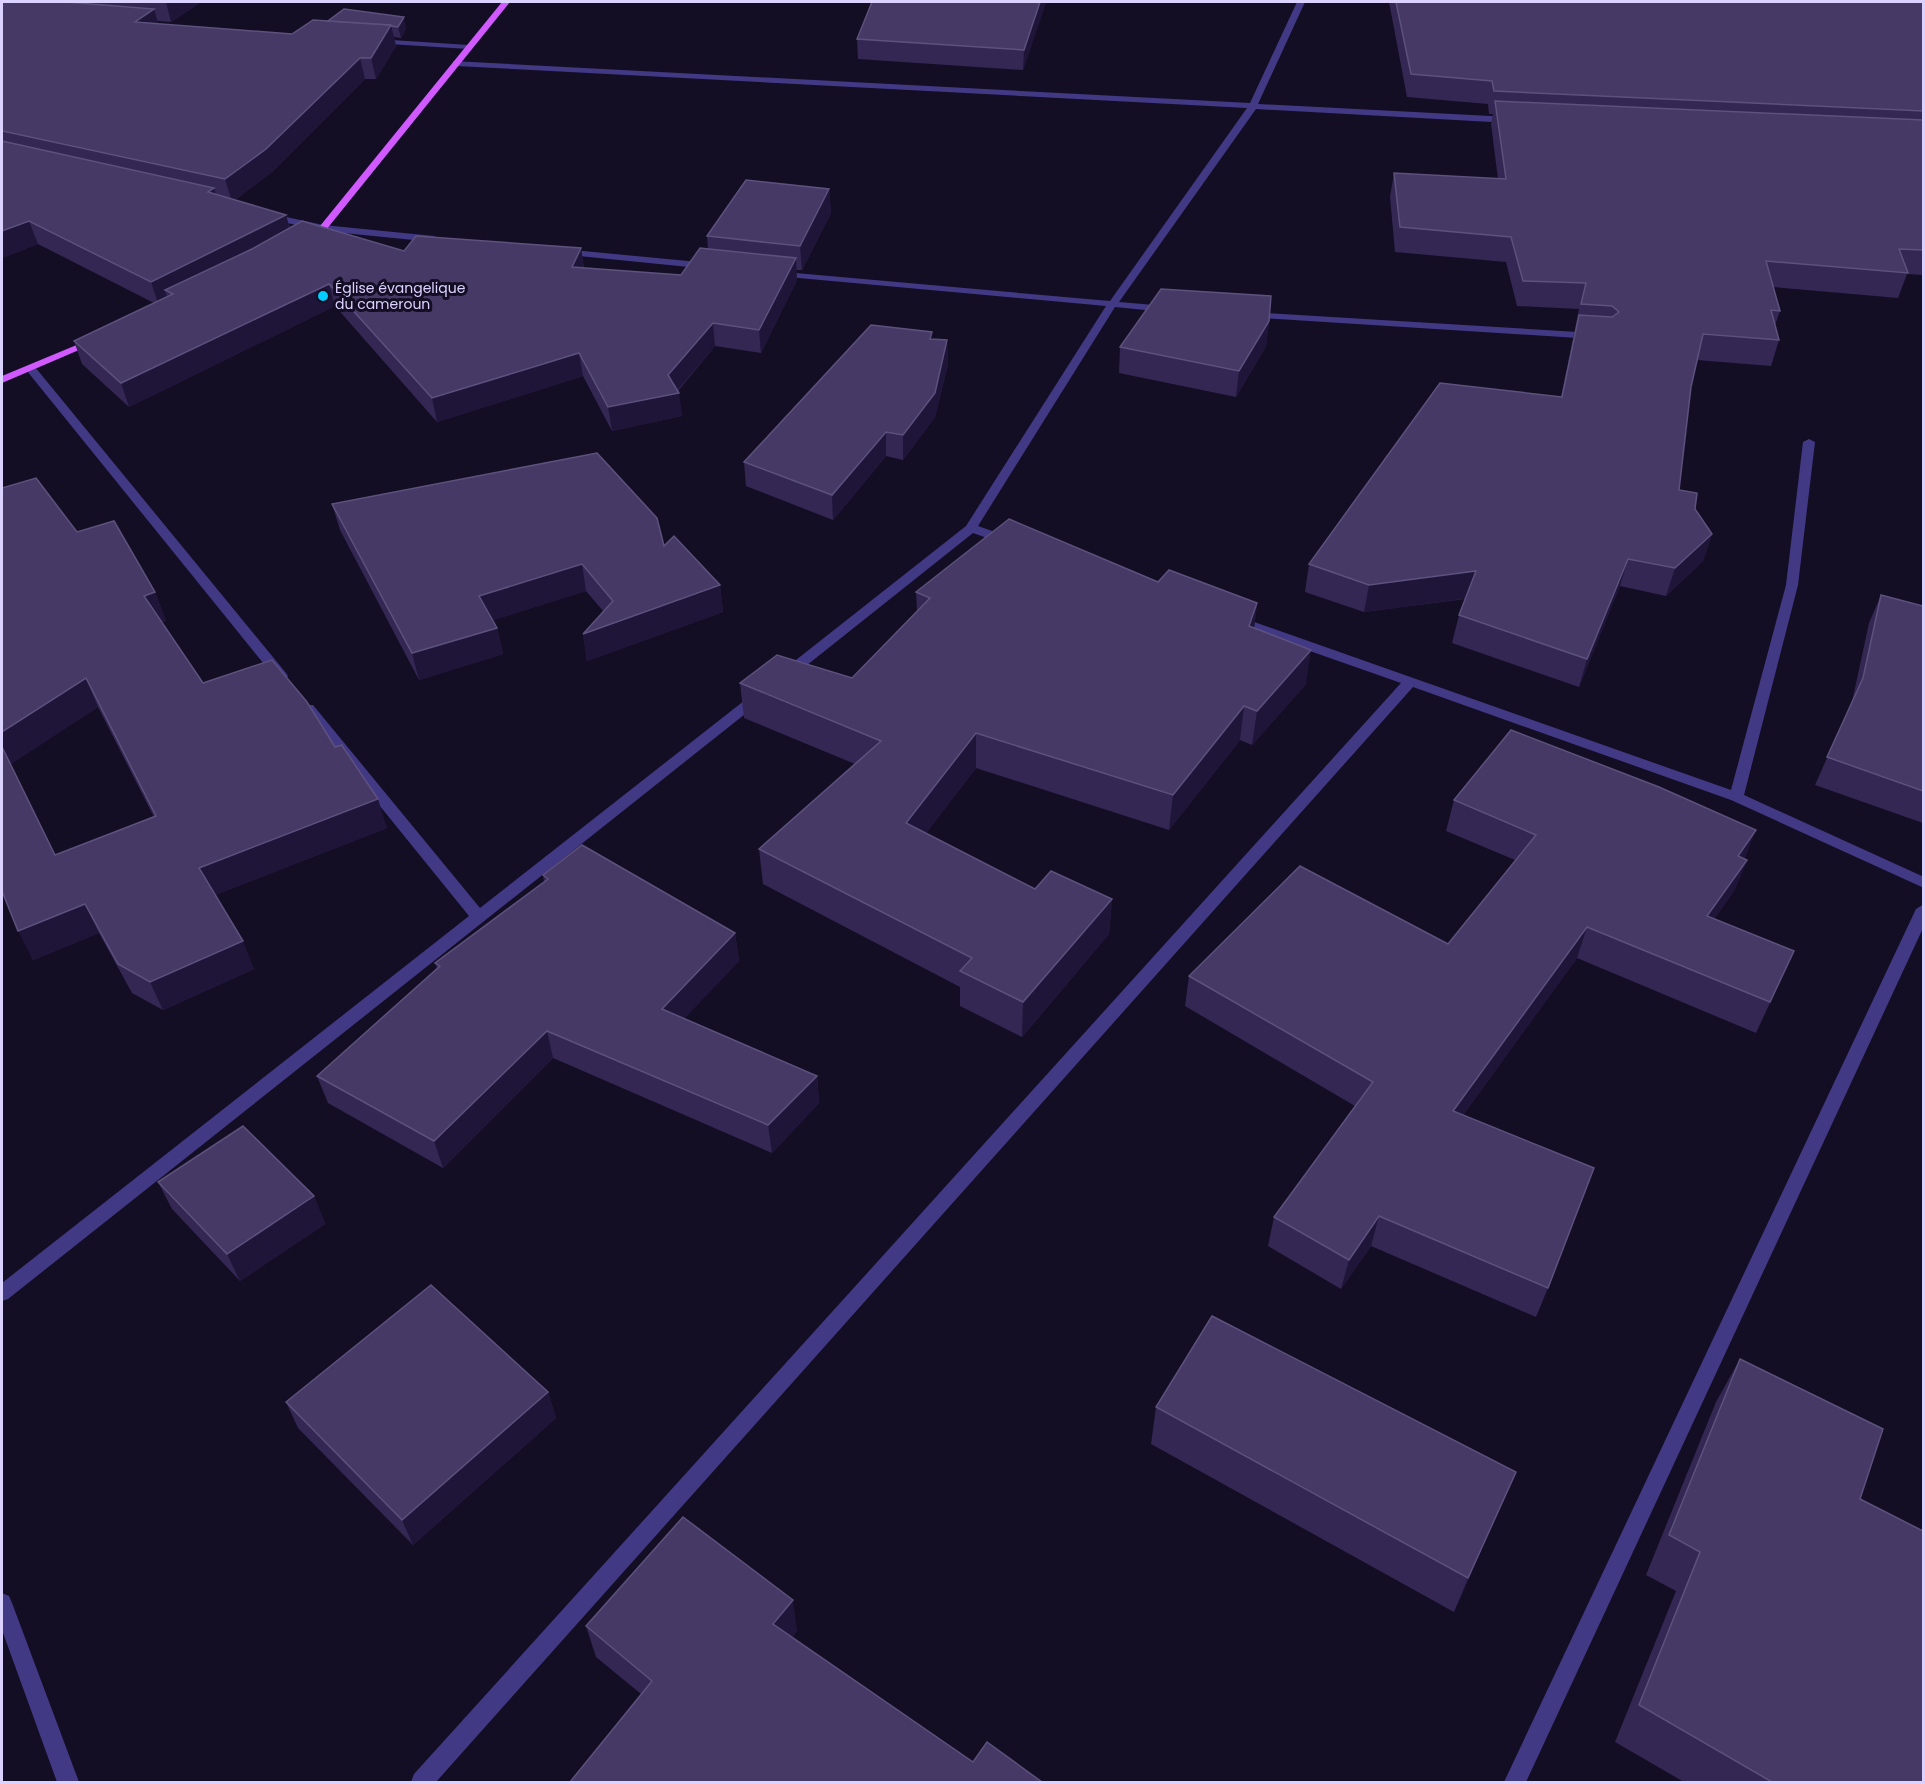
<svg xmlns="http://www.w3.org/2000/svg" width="1925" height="1784" font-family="Poppins,sans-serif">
  <rect width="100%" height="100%" fill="#140e25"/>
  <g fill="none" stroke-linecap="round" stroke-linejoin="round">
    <g fill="#423985" fill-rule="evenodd">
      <path d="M 1297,2 L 1305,2 L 1258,104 L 1510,117 L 1514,120 L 1510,123 L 1256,109 L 1119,302 L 1166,306 L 1171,309 L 1166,312 L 1115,307 L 978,526 L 1012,538 L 1012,544 L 1004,544 L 973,533 L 792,677 L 782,677 L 780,674 L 782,671 L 966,526 L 1106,306 L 777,276 L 773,275 L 773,271 L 1110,301 L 1247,108 L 456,66 L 453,65 L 453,61 L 1250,103 Z"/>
      <path d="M 376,39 L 469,45 L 473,47 L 469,49 L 373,43 L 372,41 Z"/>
      <path d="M 268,213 L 323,225 L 434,236 L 439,239 L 434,242 L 323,231 L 265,218 L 265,214 Z"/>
      <path d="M 562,249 L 709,263 L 714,266 L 709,269 L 559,254 L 557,252 Z"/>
      <path d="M 1249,312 L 1594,333 L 1599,336 L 1594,339 L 1245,317 L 1245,313 Z"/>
      <path d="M 31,366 L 35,367 L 286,673 L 288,676 L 286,679 L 276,679 L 27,371 L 26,369 Z"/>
      <path d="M 1809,439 L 1815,442 L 1798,585 L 1744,795 L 1924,877 L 1924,888 L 1731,800 L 1413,687 L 436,1782 L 411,1782 L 414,1774 L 1401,683 L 1230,623 L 1229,620 L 1230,617 L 1240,617 L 1731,790 L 1786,585 L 1803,442 Z"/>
      <path d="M 759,692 L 764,693 L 766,696 L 764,699 L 8,1299 L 2,1301 L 2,1283 L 469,916 L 303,711 L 301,708 L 303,705 L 313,705 L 480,908 L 754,693 Z"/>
      <path d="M 1924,904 L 1924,926 L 1526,1782 L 1504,1782 L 1916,909 Z"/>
      <path d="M 2,1593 L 9,1596 L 12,1603 L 79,1782 L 57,1782 L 2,1630 Z"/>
    </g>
    <g fill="#d059ff" fill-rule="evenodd">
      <path d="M 502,2 L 510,2 L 326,230 L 310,239 L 304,239 L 304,235 L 320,226 Z"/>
      <path d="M 91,339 L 100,341 L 2,383 L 2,376 Z"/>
    </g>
  </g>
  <g fill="#342753" fill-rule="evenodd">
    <path d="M 2,2 L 201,2 L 171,22 L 158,21 L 158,24 L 292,34 L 328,21 L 344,9 L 406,28 L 401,38 L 394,37 L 396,46 L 376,79 L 365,79 L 272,172 L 235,200 L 286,215 L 290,228 L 404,251 L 581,248 L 584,268 L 681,275 L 708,249 L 707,236 L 829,189 L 831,213 L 802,270 L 796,270 L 797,280 L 761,353 L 715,346 L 678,391 L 682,416 L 612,431 L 583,376 L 437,422 L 335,306 L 129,407 L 82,364 L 74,341 L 154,303 L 38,244 L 2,258 Z"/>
    <path d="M 872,2 L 1046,2 L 1023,70 L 858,59 L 857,39 Z"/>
    <path d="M 1389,2 L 1923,2 L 1923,275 L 1907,274 L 1898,298 L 1773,287 L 1780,311 L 1775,325 L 1779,340 L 1771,366 L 1697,360 L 1691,387 L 1679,490 L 1695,509 L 1712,534 L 1703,561 L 1666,596 L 1620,586 L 1579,687 L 1452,643 L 1459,615 L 1465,599 L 1364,612 L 1305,592 L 1309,564 L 1561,397 L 1579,309 L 1517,306 L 1506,262 L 1395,252 L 1390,197 L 1394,173 L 1498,179 L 1491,124 L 1493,114 L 1489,114 L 1488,104 L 1407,97 Z"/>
    <path d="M 1269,321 L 1266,346 L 1236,397 L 1119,373 L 1120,347 Z"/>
    <path d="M 932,339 L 947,340 L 948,364 L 935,417 L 903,460 L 886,456 L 833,520 L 746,486 L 744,462 Z"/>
    <path d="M 2,488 L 77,532 L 155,592 L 166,621 L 161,622 L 203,683 L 387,828 L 215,895 L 254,969 L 163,1010 L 132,993 L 99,933 L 33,960 L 2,891 ZM 98,707 L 154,817 L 55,855 L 10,764 Z"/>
    <path d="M 332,504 L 720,585 L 723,612 L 587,661 L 583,634 L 604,612 L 586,591 L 493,620 L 497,628 L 503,654 L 419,680 L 340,530 Z"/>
    <path d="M 1158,582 L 1257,603 L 1254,628 L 1306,684 L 1252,745 L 1240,740 L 1169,830 L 976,768 L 926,833 L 1035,889 L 1112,899 L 1109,934 L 1022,1037 L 960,1006 L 960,987 L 763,884 L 759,849 L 855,764 L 744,718 L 740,683 L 852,678 L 917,611 L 916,592 Z"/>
    <path d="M 1881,595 L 1923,606 L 1923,823 L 1815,785 L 1852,702 L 1869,623 Z"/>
    <path d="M 1454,800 L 1745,859 L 1747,860 L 1734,891 L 1714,919 L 1794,951 L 1756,1033 L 1577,958 L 1463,1115 L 1548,1288 L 1536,1317 L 1371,1246 L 1341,1289 L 1268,1246 L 1274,1217 L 1355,1106 L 1185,1006 L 1189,976 L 1448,944 L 1515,860 L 1446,831 Z"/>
    <path d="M 543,875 L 735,933 L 739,961 L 684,1018 L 817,1076 L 819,1103 L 772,1153 L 553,1058 L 443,1168 L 328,1103 L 317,1076 L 437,969 L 435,963 L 544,882 Z"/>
    <path d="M 158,1182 L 314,1196 L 325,1224 L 240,1281 L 172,1209 Z"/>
    <path d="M 1740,1359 L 1860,1499 L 1923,1782 L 1684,1782 L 1615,1742 L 1676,1591 L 1646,1575 L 1716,1402 Z"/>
    <path d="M 548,1392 L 556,1418 L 413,1545 L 298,1428 L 286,1402 Z"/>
    <path d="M 1156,1407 L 1516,1472 L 1454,1612 L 1151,1444 Z"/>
    <path d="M 586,1626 L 797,1631 L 792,1637 L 973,1762 L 1042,1782 L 641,1694 L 596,1657 Z"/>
  </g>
  <g fill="#1f1539">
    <path d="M 166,2 L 201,2 L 171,22 Z"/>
    <path d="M 1040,2 L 1046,2 L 1023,70 L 1024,50 Z"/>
    <path d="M 154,9 L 160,29 L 135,22 Z"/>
    <path d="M 404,17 L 406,28 L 401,38 L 398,27 Z"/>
    <path d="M 391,25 L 396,46 L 376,79 L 371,58 Z"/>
    <path d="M 360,58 L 365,79 L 272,172 L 232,202 L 225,179 Z"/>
    <path d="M 214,188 L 221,210 L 208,192 Z"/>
    <path d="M 829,189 L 831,213 L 802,270 L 800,246 Z"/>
    <path d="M 286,215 L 292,239 L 165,290 L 168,301 L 159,306 L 151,282 Z"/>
    <path d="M 29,221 L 38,244 L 2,258 L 2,231 Z"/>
    <path d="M 581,248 L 584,270 L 572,267 Z"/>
    <path d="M 796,258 L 797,280 L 761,353 L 759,330 Z"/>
    <path d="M 329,284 L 335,306 L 129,407 L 121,383 Z"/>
    <path d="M 1269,321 L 1266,346 L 1236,397 L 1239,371 Z"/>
    <path d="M 713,323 L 715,346 L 675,393 L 679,393 L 682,416 L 612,431 L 608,407 L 668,375 Z"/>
    <path d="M 947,340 L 948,364 L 935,417 L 903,460 L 903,435 Z"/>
    <path d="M 579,353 L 583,376 L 437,422 L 432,398 Z"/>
    <path d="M 886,432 L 886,456 L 833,520 L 832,495 Z"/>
    <path d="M 1712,534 L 1703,561 L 1666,596 L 1675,568 Z"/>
    <path d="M 1628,559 L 1620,586 L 1579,687 L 1587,659 Z"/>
    <path d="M 582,564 L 586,591 L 485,623 L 479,596 Z"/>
    <path d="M 1476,571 L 1470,598 L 1364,612 L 1369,585 Z"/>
    <path d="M 720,585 L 723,612 L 587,661 L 583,634 Z"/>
    <path d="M 155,592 L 166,621 L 155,624 L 144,596 Z"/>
    <path d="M 1257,603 L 1253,638 L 1249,626 Z"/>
    <path d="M 497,628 L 503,654 L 419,680 L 412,653 Z"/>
    <path d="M 1311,650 L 1306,684 L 1252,745 L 1257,711 Z"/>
    <path d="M 86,678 L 98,707 L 10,765 L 2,748 L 2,732 Z"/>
    <path d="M 1244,706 L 1240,740 L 1169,830 L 1173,795 Z"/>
    <path d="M 976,733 L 976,768 L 907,858 L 906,823 Z"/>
    <path d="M 378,799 L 387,828 L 210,897 L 199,868 Z"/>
    <path d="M 1756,830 L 1744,861 L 1738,856 Z"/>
    <path d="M 1747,860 L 1734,891 L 1694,947 L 1707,916 Z"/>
    <path d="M 1112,899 L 1109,934 L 1022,1037 L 1023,1002 Z"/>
    <path d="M 85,904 L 99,933 L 33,960 L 18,931 Z"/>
    <path d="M 1587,927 L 1577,958 L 1444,1141 L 1453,1111 Z"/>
    <path d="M 735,933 L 739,961 L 667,1037 L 662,1009 Z"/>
    <path d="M 243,941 L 254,969 L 163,1010 L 150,982 Z"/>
    <path d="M 547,1031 L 553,1058 L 443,1168 L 434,1141 Z"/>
    <path d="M 817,1076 L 819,1103 L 772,1153 L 768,1125 Z"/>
    <path d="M 314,1196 L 325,1224 L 240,1281 L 227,1254 Z"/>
    <path d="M 1379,1216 L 1371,1246 L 1341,1289 L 1349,1260 Z"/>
    <path d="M 548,1392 L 556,1418 L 413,1545 L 402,1520 Z"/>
    <path d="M 1516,1472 L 1500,1508 L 1454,1612 L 1468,1578 Z"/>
    <path d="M 793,1600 L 797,1631 L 778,1654 L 773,1624 Z"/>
  </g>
  <g fill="#463965" stroke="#5d517e" stroke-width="1.5">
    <path d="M 2,2 L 66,2 L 154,9 L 135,22 L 292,34 L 313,20 L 391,25 L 371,58 L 360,58 L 266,149 L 225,179 L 2,131 Z"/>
    <path d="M 872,2 L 1040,2 L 1024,50 L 857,39 Z"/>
    <path d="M 1396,2 L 1923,2 L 1923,111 L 1494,91 L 1492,81 L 1411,74 Z"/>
    <path d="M 344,9 L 404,17 L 398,27 L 391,26 L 391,25 L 328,21 Z"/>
    <path d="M 1495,101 L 1923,120 L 1923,250 L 1899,249 L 1908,273 L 1766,261 L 1780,311 L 1771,310 L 1779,340 L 1703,334 L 1691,387 L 1679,490 L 1697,493 L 1695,509 L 1712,534 L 1675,568 L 1628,559 L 1587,659 L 1459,615 L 1476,571 L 1369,585 L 1309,564 L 1440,383 L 1562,397 L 1579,315 L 1612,317 L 1619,312 L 1612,306 L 1581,304 L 1586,283 L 1523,281 L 1511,237 L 1400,227 L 1394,173 L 1506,179 Z"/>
    <path d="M 2,141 L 214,188 L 208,192 L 286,215 L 151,282 L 29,221 L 2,231 Z"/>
    <path d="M 746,180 L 829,189 L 800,246 L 707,236 Z"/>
    <path d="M 302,221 L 404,251 L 416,236 L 581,248 L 572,267 L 681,275 L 700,248 L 796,258 L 759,330 L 713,323 L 668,375 L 679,393 L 608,407 L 579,353 L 432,398 L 329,284 L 121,383 L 74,341 L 173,294 L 165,290 L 252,249 Z"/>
    <path d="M 1161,289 L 1271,296 L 1269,321 L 1239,371 L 1120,347 Z"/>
    <path d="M 871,325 L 932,332 L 930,339 L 947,340 L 935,393 L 903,435 L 886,432 L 832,495 L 744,462 Z"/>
    <path d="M 597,453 L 657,518 L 664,546 L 674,536 L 720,585 L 583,634 L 613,601 L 582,564 L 479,596 L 497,628 L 412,653 L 332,504 Z"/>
    <path d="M 36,478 L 77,532 L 114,521 L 155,592 L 144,596 L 203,683 L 272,660 L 307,702 L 335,747 L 342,745 L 343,747 L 378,799 L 199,868 L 243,941 L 150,982 L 118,964 L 85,904 L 18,931 L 2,891 L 2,747 L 55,855 L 156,816 L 86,678 L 2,732 L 2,488 Z"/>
    <path d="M 1009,519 L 1158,582 L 1169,570 L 1257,603 L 1249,626 L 1311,650 L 1257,711 L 1244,706 L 1173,795 L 976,733 L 906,823 L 1035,889 L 1051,871 L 1112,899 L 1023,1002 L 960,971 L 972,958 L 759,849 L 881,741 L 740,683 L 777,655 L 852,678 L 930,598 L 916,592 Z"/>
    <path d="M 1881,595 L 1923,606 L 1923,791 L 1827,757 L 1863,678 Z"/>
    <path d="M 1511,730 L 1659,787 L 1756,830 L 1738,856 L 1747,860 L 1707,916 L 1794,951 L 1770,1002 L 1587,927 L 1453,1111 L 1594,1168 L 1548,1288 L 1379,1216 L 1349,1260 L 1274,1217 L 1373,1082 L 1189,976 L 1300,866 L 1448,944 L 1536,835 L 1454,800 Z"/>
    <path d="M 582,845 L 735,933 L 662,1009 L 817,1076 L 768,1125 L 547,1031 L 434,1141 L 317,1076 L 440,966 L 435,963 L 548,879 L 543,875 Z"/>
    <path d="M 243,1126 L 314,1196 L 227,1254 L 158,1182 Z"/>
    <path d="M 431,1285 L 548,1392 L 402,1520 L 286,1402 Z"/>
    <path d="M 1212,1316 L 1516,1472 L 1468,1578 L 1156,1407 Z"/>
    <path d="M 1740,1359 L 1883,1429 L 1860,1499 L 1923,1531 L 1923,1782 L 1772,1782 L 1639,1705 L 1700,1552 L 1669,1535 Z"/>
    <path d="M 683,1517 L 793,1600 L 773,1624 L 973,1762 L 987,1742 L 1042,1782 L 570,1782 L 652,1681 L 586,1626 Z"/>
  </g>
  <circle fill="#00cdfd" stroke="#140e25" stroke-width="2" cx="323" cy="296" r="6"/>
  <g text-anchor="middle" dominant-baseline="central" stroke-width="6" stroke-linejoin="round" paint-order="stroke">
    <g font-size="14" fill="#dcd2ff" stroke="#140e25" text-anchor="start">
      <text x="335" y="288">Église évangelique<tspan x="335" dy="16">du cameroun</tspan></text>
    </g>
  </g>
  <rect width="1925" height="1784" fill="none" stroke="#dcd2ff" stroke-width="6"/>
</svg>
